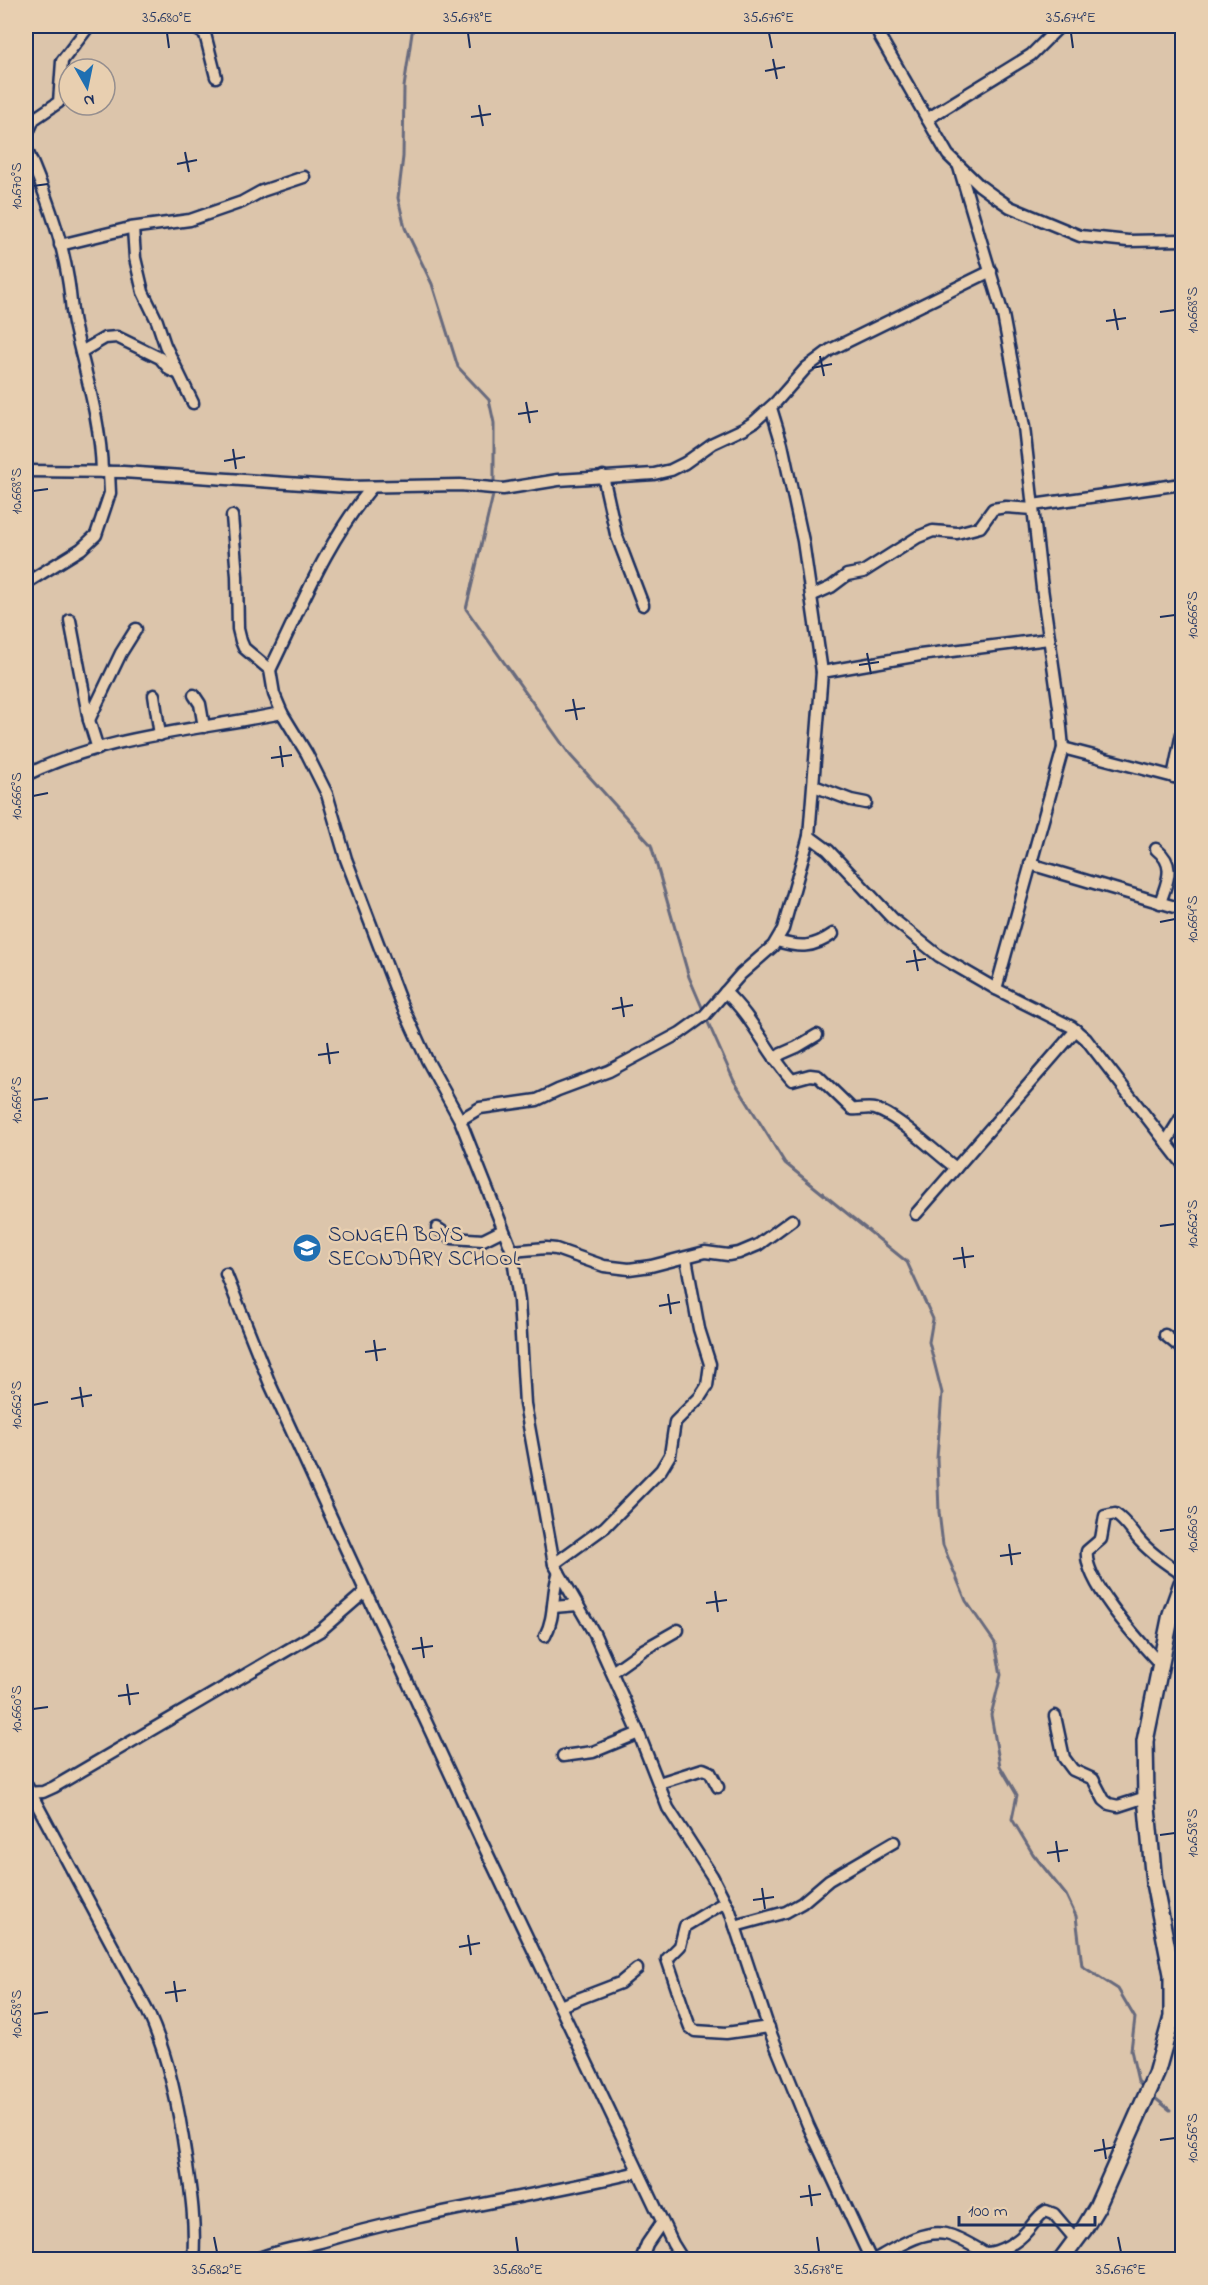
<svg xmlns="http://www.w3.org/2000/svg" width="1208" height="2285" font-family="'Indie Flower',sans-serif">
  <rect width="100%" height="100%" fill="#dcc5ab"/>
  <filter id="ink" filterUnits="userSpaceOnUse"><feTurbulence type="fractalNoise" baseFrequency=".0167" numOctaves="2"/><feDisplacementMap in="SourceGraphic" scale="12" xChannelSelector="R" yChannelSelector="G"/><feConvolveMatrix kernelMatrix="1 2 1 2 8 2 1 2 1" color-interpolation-filters="sRGB"/></filter>
  <g filter="url(#ink)">
    <g fill="none" stroke-linecap="round" stroke-linejoin="round">
      <g stroke="#676a7d" stroke-width="3">
        <path d="M 413,26 L 404,87 L 403,157 L 398,198 L 405,228 L 432,284 L 458,367 L 489,400 L 494,423 L 494,485"/>
        <path d="M 494,491 L 466,609 L 570,755 L 651,845 L 689,977 L 704,1012"/>
        <path d="M 706,1018 L 734,1081 L 785,1163 L 907,1262 L 933,1319 L 929,1342 L 942,1393 L 937,1458 L 939,1512 L 943,1545 L 966,1601 L 995,1643 L 1001,1675 L 991,1715 L 1000,1766 L 1017,1795 L 1012,1819 L 1033,1854 L 1066,1895 L 1076,1916 L 1082,1966 L 1118,1989 L 1135,2018 L 1131,2050 L 1138,2081 L 1145,2088"/>
        <path d="M 1151,2095 L 1170,2110"/>
      </g>
      <g stroke="#1b2f5e" stroke-width="15">
        <g id="minor">
          <path d="M 191,26 L 205,34 L 216,77"/>
          <path d="M 876,26 L 880,37 L 948,155 L 979,185 L 994,196 L 1010,207 L 1080,236 L 1128,241 L 1182,240"/>
          <path d="M 927,119 L 1031,55 L 1060,26"/>
          <path d="M 26,137 L 34,119 L 59,102 L 62,61 L 89,26"/>
          <path d="M 26,148 C 44,190 61,234 68,279 C 71,295 71,312 75,328 C 86,376 101,423 102,472"/>
          <path d="M 959,167 L 1003,315 L 1024,427 L 1042,588 L 1059,707 L 1063,748 L 996,989"/>
          <path d="M 133,228 L 135,258 L 143,292 L 157,321 L 165,345 L 193,403"/>
          <path d="M 60,245 L 130,228 L 190,220 L 242,202 L 262,191 L 304,177"/>
          <path d="M 81,352 L 105,338 L 117,337 L 160,358 L 170,370 L 177,373"/>
          <path d="M 26,471 L 123,472 L 347,487 L 460,485 L 503,489 L 558,480 L 654,474 L 671,470 L 685,463 L 713,443 L 743,429 L 754,422 L 776,402 L 806,368 L 830,350 L 991,271"/>
          <path d="M 603,476 L 616,534 L 643,605"/>
          <path d="M 1033,505 L 1182,484"/>
          <path d="M 232,516 L 237,576 L 238,629 L 241,641 L 244,648 L 270,670 L 274,694 L 282,713 L 307,754 L 327,794 L 346,859 L 400,1001 L 427,1060 L 460,1120 L 512,1251 L 519,1301 L 525,1404 L 554,1564 L 594,1633 L 637,1729 L 668,1808 L 712,1876 L 730,1911 L 769,2029 L 808,2125 L 871,2260"/>
          <path d="M 26,583 L 81,549 L 96,535 L 110,493 L 109,472"/>
          <path d="M 811,596 L 831,587 L 847,575 L 863,572 L 918,537 L 933,531 L 957,533 L 980,527 L 993,509 L 1006,507 L 1033,509"/>
          <path d="M 70,620 L 89,720 L 98,749"/>
          <path d="M 270,670 C 302,605 325,544 372,487"/>
          <path d="M 822,672 L 920,655 L 1049,639"/>
          <path d="M 154,695 L 160,735"/>
          <path d="M 194,695 L 200,704 L 204,727"/>
          <path d="M 89,720 L 121,653 L 136,629"/>
          <path d="M 1063,748 L 1182,779"/>
          <path d="M 26,775 C 104,736 197,730 282,713"/>
          <path d="M 1173,777 L 1182,733"/>
          <path d="M 814,786 L 851,800 L 866,803"/>
          <path d="M 809,836 L 828,850 L 893,919 L 939,956 L 996,989 L 1072,1027 L 1086,1039 L 1182,1163"/>
          <path d="M 1156,849 C 1177,866 1167,881 1160,903"/>
          <path d="M 1030,864 L 1182,909"/>
          <path d="M 777,941 C 800,948 813,948 833,934"/>
          <path d="M 725,992 C 753,1017 767,1053 792,1080 L 810,1075 L 818,1076 L 852,1109 C 859,1110 867,1107 875,1109 C 899,1116 934,1152 956,1168"/>
          <path d="M 775,1059 L 781,1054 L 797,1047 L 817,1035"/>
          <path d="M 460,1120 L 480,1108 L 537,1100 L 558,1090 L 609,1071 L 680,1033 L 705,1015 L 741,974 L 773,946 L 783,929 L 809,836 L 822,672 L 803,541 L 782,444 L 771,408"/>
          <path d="M 1166,1142 L 1182,1116"/>
          <path d="M 916,1214 L 1076,1030"/>
          <path d="M 437,1228 L 452,1238 L 483,1240 L 503,1230"/>
          <path d="M 512,1251 L 546,1248 L 556,1249 L 604,1266 L 629,1269 L 651,1266 L 705,1252 L 728,1255 L 739,1253 L 758,1245 L 792,1220"/>
          <path d="M 226,1274 L 270,1384 L 338,1532 L 480,1838 L 673,2244 L 683,2260"/>
          <path d="M 1165,1335 L 1182,1349"/>
          <path d="M 554,1564 L 605,1527 L 661,1470 L 670,1455 L 675,1422 L 700,1397 L 707,1386 L 710,1364 L 699,1329 L 686,1258"/>
          <path d="M 553,1607 L 578,1605"/>
          <path d="M 545,1636 C 556,1616 551,1593 559,1572"/>
          <path d="M 1160,1664 C 1140,1642 1083,1581 1087,1551 L 1101,1539 L 1105,1516 L 1115,1514 C 1126,1521 1132,1532 1141,1542 C 1153,1555 1168,1565 1182,1574"/>
          <path d="M 612,1672 L 643,1650 L 678,1630"/>
          <path d="M 1055,1716 L 1064,1758 L 1073,1770 L 1093,1779 L 1104,1800 L 1109,1804 L 1118,1806 L 1146,1797"/>
          <path d="M 563,1756 L 593,1752 L 639,1733"/>
          <path d="M 659,1783 L 703,1769 L 710,1772 L 718,1787"/>
          <path d="M 26,1784 L 148,2012 C 169,2058 179,2109 186,2159 C 191,2192 196,2226 193,2260"/>
          <path d="M 26,1793 L 43,1792 L 54,1787 L 320,1631 L 366,1591"/>
          <path d="M 725,1902 L 685,1926 L 680,1946 L 667,1959 L 687,2019 L 690,2027 L 695,2031 L 726,2033 L 769,2027"/>
          <path d="M 735,1926 L 786,1912 L 802,1903 L 829,1880 L 894,1842"/>
          <path d="M 560,2006 L 620,1983 L 637,1969"/>
          <path d="M 255,2260 C 275,2250 299,2248 321,2242 C 425,2211 533,2197 638,2172"/>
          <path d="M 641,2260 L 647,2244 L 662,2222"/>
          <path d="M 874,2260 C 894,2249 922,2229 946,2234 C 959,2237 973,2246 985,2253 C 999,2253 1018,2242 1027,2231 C 1034,2224 1037,2216 1046,2211 L 1054,2214 L 1076,2240"/>
        </g>
      </g>
      <g stroke="#1b2f5e" stroke-width="20">
        <path id="highway" d="M 1061,2260 L 1084,2229 L 1097,2207 L 1156,2074 L 1172,2017 L 1172,1974 L 1154,1883 L 1146,1797 L 1145,1741 L 1171,1614 L 1182,1583"/>
      </g>
      <use href="#minor" stroke="#e8cfb0" stroke-width="10"/>
      <use href="#highway" stroke="#e8cfb0" stroke-width="15"/>
    </g>
  </g>
  <path fill="none" stroke="#1b2f5e" stroke-width="2" d="M 167,33 L 169,48M 468,33 L 470,48M 769,33 L 772,48M 1071,33 L 1073,48M 773,59 L 777,79M 765,71 L 785,67M 479,105 L 483,126M 471,117 L 491,114M 185,152 L 189,172M 177,164 L 197,160M 33,186 L 48,184M 1114,309 L 1118,330M 1160,312 L 1175,310M 1106,321 L 1126,318M 820,356 L 824,376M 812,368 L 832,364M 526,402 L 530,423M 518,414 L 538,411M 233,449 L 236,469M 224,461 L 245,457M 33,491 L 48,489M 1160,617 L 1175,615M 867,653 L 871,674M 859,665 L 879,662M 573,699 L 577,720M 565,711 L 585,708M 280,746 L 283,767M 271,758 L 292,755M 33,796 L 48,793M 1160,922 L 1175,919M 914,950 L 918,971M 906,962 L 926,959M 621,997 L 624,1017M 612,1009 L 633,1005M 327,1043 L 330,1064M 318,1055 L 339,1052M 33,1100 L 48,1098M 1160,1226 L 1175,1224M 962,1247 L 965,1268M 953,1259 L 974,1256M 668,1294 L 671,1314M 659,1306 L 680,1302M 374,1340 L 377,1361M 365,1352 L 386,1349M 80,1387 L 83,1407M 71,1399 L 92,1395M 33,1405 L 48,1402M 1160,1531 L 1175,1529M 1009,1544 L 1012,1565M 1000,1556 L 1021,1553M 715,1591 L 718,1612M 706,1603 L 727,1600M 421,1637 L 424,1658M 412,1649 L 433,1646M 127,1684 L 130,1705M 118,1696 L 139,1693M 33,1709 L 48,1707M 1160,1835 L 1175,1833M 1056,1841 L 1059,1862M 1047,1853 L 1068,1850M 762,1888 L 765,1909M 753,1900 L 774,1897M 468,1935 L 471,1955M 459,1947 L 480,1943M 174,1981 L 177,2002M 165,1993 L 186,1990M 33,2014 L 48,2012M 1103,2139 L 1106,2159M 1160,2140 L 1175,2138M 1094,2151 L 1115,2147M 809,2185 L 812,2206M 800,2197 L 821,2194M 214,2237 L 217,2252M 516,2237 L 518,2252M 817,2237 L 819,2252M 1118,2237 L 1121,2252"/>
  <defs>
    <g id="school-disc" transform="scale(1.5)"><circle r="9.5" fill="#1f6fb2" stroke="#e8cfb0"/><path d="M0-5L7-2L0 1L-7-2ZM-4 1L0 2.5L4 1V4Q0 6-4 4Z" fill="#fff"/></g>
  </defs>
  <g fill-rule="evenodd">
    <use href="#school-disc" x="307" y="1248"/>
  </g>
  <g text-anchor="middle" dominant-baseline="central" stroke-width="5" stroke-linejoin="round" paint-order="stroke">
    <g font-size="21" fill="#1b2f5e" stroke="#e8cfb0" text-anchor="start">
      <text x="328" y="1236">SONGEA BOYS<tspan x="328" dy="24">SECONDARY SCHOOL</tspan></text>
    </g>
  </g>
  <rect width="1208" height="2285" fill="none" stroke="#e8cfb0" stroke-width="66"/>
  <g transform="translate(87 87) rotate(171)"><circle r="28" fill="#e8cfb0" stroke="#968f8f" stroke-width="1.5"/>
  <path d="M0-4.5L10 22L0 15L-10 22Z" fill="#1f6fb2"/>
  <text y="-9" font-size="16" font-weight="bold" text-anchor="middle" fill="#1b2f5e">N</text>
  </g>
  <path d="M959 2216v9h136v-9" fill="none" stroke="#1b2f5e" stroke-width="3"/>
  <text x="968" y="2216" font-size="18" fill="#1b2f5e" stroke="#e8cfb0" stroke-width="4.5" paint-order="stroke">100 m</text>
  <rect x="33" y="33" width="1142" height="2219" fill="none" stroke="#1b2f5e" stroke-width="2"/>
  <g font-size="15" text-anchor="middle" fill="#1b2f5e">
    <text x="167" y="22">35.680°E</text>
    <text x="468" y="22">35.678°E</text>
    <text x="769" y="22">35.676°E</text>
    <text x="1071" y="22">35.674°E</text>
    <text transform="translate(16 186) rotate(-90)" y="5">10.670°S</text>
    <text transform="translate(1192 310) rotate(-90)" y="5">10.668°S</text>
    <text transform="translate(16 491) rotate(-90)" y="5">10.668°S</text>
    <text transform="translate(1192 615) rotate(-90)" y="5">10.666°S</text>
    <text transform="translate(16 796) rotate(-90)" y="5">10.666°S</text>
    <text transform="translate(1192 919) rotate(-90)" y="5">10.664°S</text>
    <text transform="translate(16 1100) rotate(-90)" y="5">10.664°S</text>
    <text transform="translate(1192 1224) rotate(-90)" y="5">10.662°S</text>
    <text transform="translate(16 1405) rotate(-90)" y="5">10.662°S</text>
    <text transform="translate(1192 1529) rotate(-90)" y="5">10.660°S</text>
    <text transform="translate(16 1709) rotate(-90)" y="5">10.660°S</text>
    <text transform="translate(1192 1833) rotate(-90)" y="5">10.658°S</text>
    <text transform="translate(16 2014) rotate(-90)" y="5">10.658°S</text>
    <text transform="translate(1192 2138) rotate(-90)" y="5">10.656°S</text>
    <text x="217" y="2274">35.682°E</text>
    <text x="518" y="2274">35.680°E</text>
    <text x="819" y="2274">35.678°E</text>
    <text x="1121" y="2274">35.676°E</text>
  </g>
</svg>
